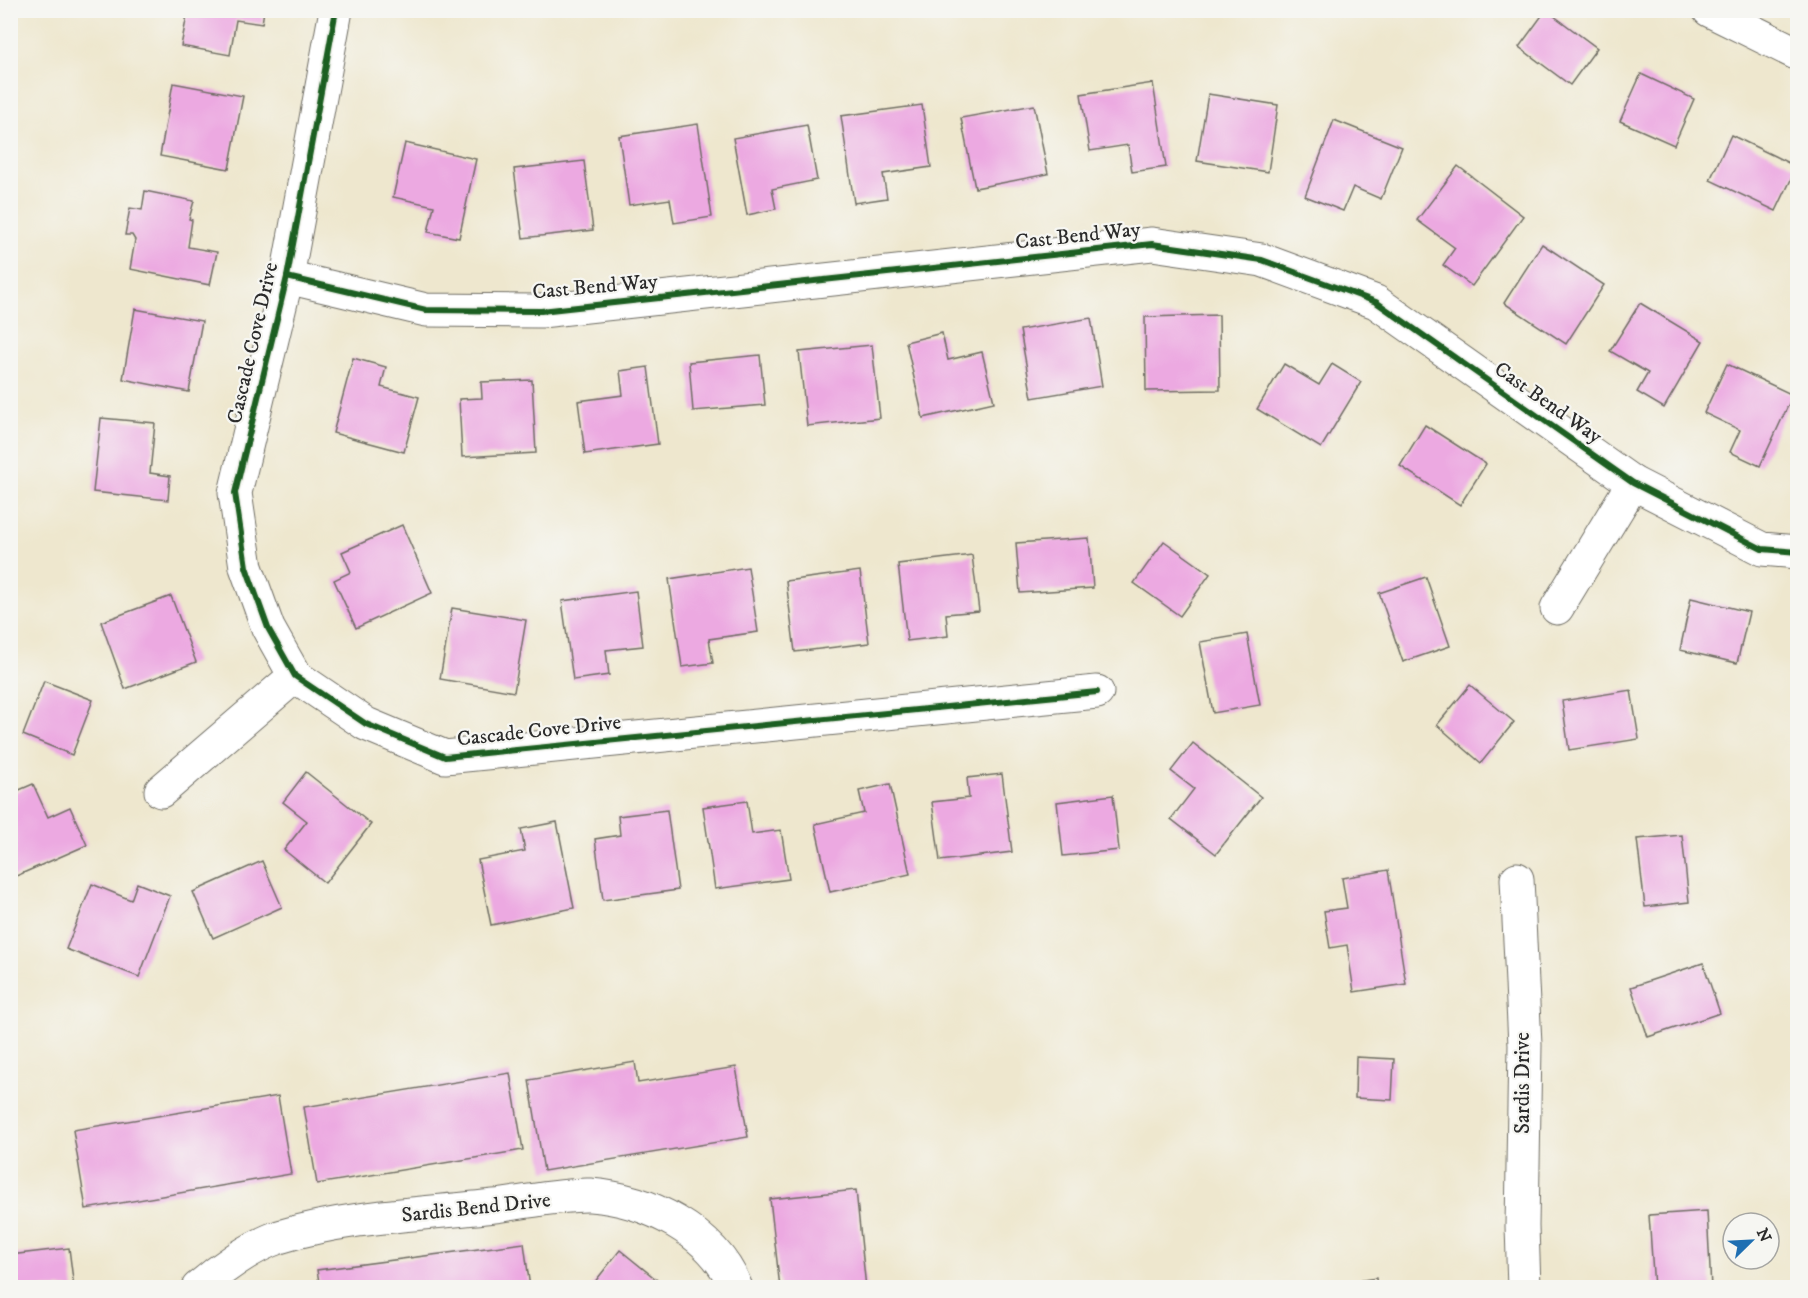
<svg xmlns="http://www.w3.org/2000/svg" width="1808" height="1298" font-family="'IM FELL DW Pica',serif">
  <rect width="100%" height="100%" fill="#f6f6f2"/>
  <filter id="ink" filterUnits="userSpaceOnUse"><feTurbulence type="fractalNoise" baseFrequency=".0167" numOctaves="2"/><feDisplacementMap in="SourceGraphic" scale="12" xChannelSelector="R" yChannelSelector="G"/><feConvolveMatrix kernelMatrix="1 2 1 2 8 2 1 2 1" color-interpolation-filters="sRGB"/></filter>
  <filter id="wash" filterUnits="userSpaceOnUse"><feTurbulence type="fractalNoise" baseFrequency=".008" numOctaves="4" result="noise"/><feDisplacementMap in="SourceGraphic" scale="24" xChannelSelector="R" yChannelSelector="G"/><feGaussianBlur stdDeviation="1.35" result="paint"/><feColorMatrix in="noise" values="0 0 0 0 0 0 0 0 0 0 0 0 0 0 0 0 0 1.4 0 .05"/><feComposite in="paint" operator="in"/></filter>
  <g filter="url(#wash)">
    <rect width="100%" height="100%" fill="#eee7ce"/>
    <g id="blocks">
      <g fill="#eca9e1">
        <path d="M 188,10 L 264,10 L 262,24 L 236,20 L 230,55 L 181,46 Z"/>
        <path d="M 1546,10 L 1597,48 L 1570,85 L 1519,47 Z"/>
        <path d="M 1641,74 L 1694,99 L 1674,145 L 1620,121 Z"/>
        <path d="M 173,83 L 243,96 L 229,169 L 160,156 Z"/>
        <path d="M 1153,83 L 1166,167 L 1132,172 L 1128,145 L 1090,151 L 1081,94 Z"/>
        <path d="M 1208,94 L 1278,105 L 1268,172 L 1197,161 Z"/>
        <path d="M 922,105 L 931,167 L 883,174 L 887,198 L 854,203 L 841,116 Z"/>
        <path d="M 1034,105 L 1048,174 L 975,188 L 961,118 Z"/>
        <path d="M 1334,120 L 1402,147 L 1381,199 L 1353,187 L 1343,211 L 1305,196 Z"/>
        <path d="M 698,124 L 712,217 L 674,223 L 670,199 L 629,205 L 619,136 Z"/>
        <path d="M 807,125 L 817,180 L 772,189 L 776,209 L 747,215 L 733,138 Z"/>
        <path d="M 1731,135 L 1797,167 L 1776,211 L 1710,180 Z"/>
        <path d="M 405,143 L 476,159 L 459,238 L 428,232 L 434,206 L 393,197 Z"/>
        <path d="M 584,161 L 593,230 L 523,238 L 514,169 Z"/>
        <path d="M 1458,166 L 1523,216 L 1472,286 L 1443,265 L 1455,248 L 1417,220 Z"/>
        <path d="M 145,191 L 194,201 L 189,219 L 192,220 L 188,247 L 217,252 L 210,285 L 130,269 L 135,240 L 132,235 L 125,235 L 130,208 L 142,210 Z"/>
        <path d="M 1542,244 L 1604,285 L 1566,344 L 1504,303 Z"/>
        <path d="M 1640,303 L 1703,341 L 1664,408 L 1637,392 L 1648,373 L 1610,351 Z"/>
        <path d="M 135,309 L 202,321 L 189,392 L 123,379 Z"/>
        <path d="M 1219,315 L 1220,390 L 1146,391 L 1145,317 Z"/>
        <path d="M 1091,318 L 1102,386 L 1032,398 L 1020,330 Z"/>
        <path d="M 942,333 L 948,360 L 982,352 L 994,402 L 923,418 L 906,342 Z"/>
        <path d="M 872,345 L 880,418 L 807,426 L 799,352 Z"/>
        <path d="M 760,355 L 765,405 L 693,411 L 689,362 Z"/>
        <path d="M 353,358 L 386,367 L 381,387 L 419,397 L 404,452 L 333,433 Z"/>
        <path d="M 1284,364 L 1319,385 L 1332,364 L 1361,382 L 1321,448 L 1257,409 Z"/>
        <path d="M 1727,364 L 1793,395 L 1760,466 L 1730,452 L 1740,430 L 1704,413 Z"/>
        <path d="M 648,367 L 658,444 L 585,454 L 578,401 L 623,395 L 620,371 Z"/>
        <path d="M 532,380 L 536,453 L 462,457 L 459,399 L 482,398 L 481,382 Z"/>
        <path d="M 101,418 L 155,423 L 150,473 L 170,476 L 168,500 L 93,492 Z"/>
        <path d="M 1425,425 L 1486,464 L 1460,505 L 1400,466 Z"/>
        <path d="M 402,525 L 432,593 L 356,628 L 334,580 L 351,572 L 342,552 Z"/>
        <path d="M 1089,538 L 1093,588 L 1020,593 L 1016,543 Z"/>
        <path d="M 1164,541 L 1210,574 L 1180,616 L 1134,583 Z"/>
        <path d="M 972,555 L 979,611 L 946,614 L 948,636 L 907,641 L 898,564 Z"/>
        <path d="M 748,567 L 758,632 L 709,639 L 713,663 L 682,667 L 669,579 Z"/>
        <path d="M 860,571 L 869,643 L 795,652 L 786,581 Z"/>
        <path d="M 1426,577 L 1450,646 L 1403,662 L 1379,593 Z"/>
        <path d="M 636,591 L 643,646 L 606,650 L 609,675 L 573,680 L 562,601 Z"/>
        <path d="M 171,596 L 196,662 L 125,689 L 101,622 Z"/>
        <path d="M 1691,598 L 1749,612 L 1737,663 L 1680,650 Z"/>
        <path d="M 452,608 L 526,620 L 514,692 L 440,679 Z"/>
        <path d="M 1247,634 L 1260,705 L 1213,713 L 1200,642 Z"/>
        <path d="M 44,681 L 93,700 L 72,755 L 23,735 Z"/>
        <path d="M 1470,685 L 1514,722 L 1481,763 L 1437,725 Z"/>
        <path d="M 1631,690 L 1639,739 L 1569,750 L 1562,701 Z"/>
        <path d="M 1193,743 L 1261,797 L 1216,854 L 1171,819 L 1194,789 L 1171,771 Z"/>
        <path d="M 306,772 L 371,824 L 325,883 L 284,850 L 307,821 L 283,802 Z"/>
        <path d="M 1002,774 L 1012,852 L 940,861 L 932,802 L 969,798 L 967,778 Z"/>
        <path d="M 33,784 L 48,817 L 70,807 L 87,845 L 14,877 L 10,870 L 10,794 Z"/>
        <path d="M 890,784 L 910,874 L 830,892 L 815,824 L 864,813 L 859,791 Z"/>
        <path d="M 1113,795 L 1119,850 L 1063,856 L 1057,802 Z"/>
        <path d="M 747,801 L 752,834 L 781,830 L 789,879 L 715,889 L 703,807 Z"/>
        <path d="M 667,810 L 678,890 L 603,900 L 595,839 L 620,835 L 618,816 Z"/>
        <path d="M 557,822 L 574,908 L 491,925 L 478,860 L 525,851 L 521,829 Z"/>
        <path d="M 1682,835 L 1689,902 L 1645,907 L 1637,839 Z"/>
        <path d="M 262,861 L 282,907 L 213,938 L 193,892 Z"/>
        <path d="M 1388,870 L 1406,984 L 1354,992 L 1347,945 L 1330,948 L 1324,911 L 1347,908 L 1342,878 Z"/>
        <path d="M 137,883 L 170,896 L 139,977 L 66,949 L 92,884 L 131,900 Z"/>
        <path d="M 1703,963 L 1720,1013 L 1648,1037 L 1631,987 Z"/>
        <path d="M 1356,1057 L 1394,1059 L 1392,1100 L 1355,1098 Z"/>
        <path d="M 635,1062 L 638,1083 L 736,1067 L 748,1137 L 544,1171 L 529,1080 Z"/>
        <path d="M 510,1073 L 523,1150 L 317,1184 L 304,1107 Z"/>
        <path d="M 278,1096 L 291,1174 L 86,1209 L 73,1130 Z"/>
        <path d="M 856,1190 L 866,1288 L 780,1288 L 770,1199 Z"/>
        <path d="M 1707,1211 L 1711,1288 L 1654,1288 L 1649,1215 Z"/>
        <path d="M 524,1243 L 530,1288 L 320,1288 L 317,1270 Z"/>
        <path d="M 69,1248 L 74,1288 L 10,1288 L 10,1255 Z"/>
        <path d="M 620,1250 L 667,1288 L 590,1288 Z"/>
        <path d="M 1376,1278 L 1377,1288 L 1322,1288 L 1322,1286 Z"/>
      </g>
    </g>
  </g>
  <g filter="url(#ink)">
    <use href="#blocks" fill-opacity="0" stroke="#6f6d64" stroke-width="1.5"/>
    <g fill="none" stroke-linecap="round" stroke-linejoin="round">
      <g stroke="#6f6d64" stroke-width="35">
        <g id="minor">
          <path d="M 336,10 L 287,277 L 235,493 L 246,567 L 268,628 L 295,676 L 366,724 L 445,757 L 1097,692"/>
          <path d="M 1709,10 L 1798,54"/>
          <path d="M 287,277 L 426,310 L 541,311 L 1152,244 L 1262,260 L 1376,302 L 1633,483 L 1762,549 L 1798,552"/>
          <path d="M 1557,608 L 1633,483"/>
          <path d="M 161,791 L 295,676"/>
          <path d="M 1517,879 L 1525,1045 L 1522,1226 L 1524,1288"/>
          <path d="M 198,1288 C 219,1270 252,1246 279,1237 C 347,1216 423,1214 494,1206 C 522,1203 562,1194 590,1195 C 647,1199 714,1232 736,1288"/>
        </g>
      </g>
      <use href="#minor" stroke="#fff" stroke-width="33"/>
      <g stroke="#f6f6f2" stroke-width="10">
        <g id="cycleway">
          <path d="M 336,10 L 287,277 L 235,493 L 246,567 L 268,628 L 295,676 L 366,724 L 445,757 L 1097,692"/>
          <path d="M 287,277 L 426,310 L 541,311 L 1152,244 L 1262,260 L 1376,302 L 1633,483 L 1762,549 L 1798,552"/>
        </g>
      </g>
      <use href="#cycleway" stroke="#1b5e20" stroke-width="6"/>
    </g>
  </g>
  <g text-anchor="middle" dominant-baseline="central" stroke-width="4.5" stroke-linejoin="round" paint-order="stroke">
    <g font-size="21" fill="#2b2b2b" stroke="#f6f6f2">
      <text transform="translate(1078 236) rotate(-6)">Cast Bend Way</text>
      <text transform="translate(595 287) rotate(-5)">Cast Bend Way</text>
      <text transform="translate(253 343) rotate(-77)">Cascade Cove Drive</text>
      <text transform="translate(1548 403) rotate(35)">Cast Bend Way</text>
      <text transform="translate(539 731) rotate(-6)">Cascade Cove Drive</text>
      <text transform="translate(1523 1083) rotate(-90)">Sardis Drive</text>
      <text transform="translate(476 1208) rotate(-6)">Sardis Bend Drive</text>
    </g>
  </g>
  <rect width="1808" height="1298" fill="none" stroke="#f6f6f2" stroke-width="36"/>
  <g transform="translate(1751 1241) rotate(66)"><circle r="28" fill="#f6f6f2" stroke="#a5a5a2" stroke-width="1.5"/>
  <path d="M0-4.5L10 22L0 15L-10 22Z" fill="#1f6fb2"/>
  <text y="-9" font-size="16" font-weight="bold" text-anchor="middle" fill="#2b2b2b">N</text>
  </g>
</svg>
